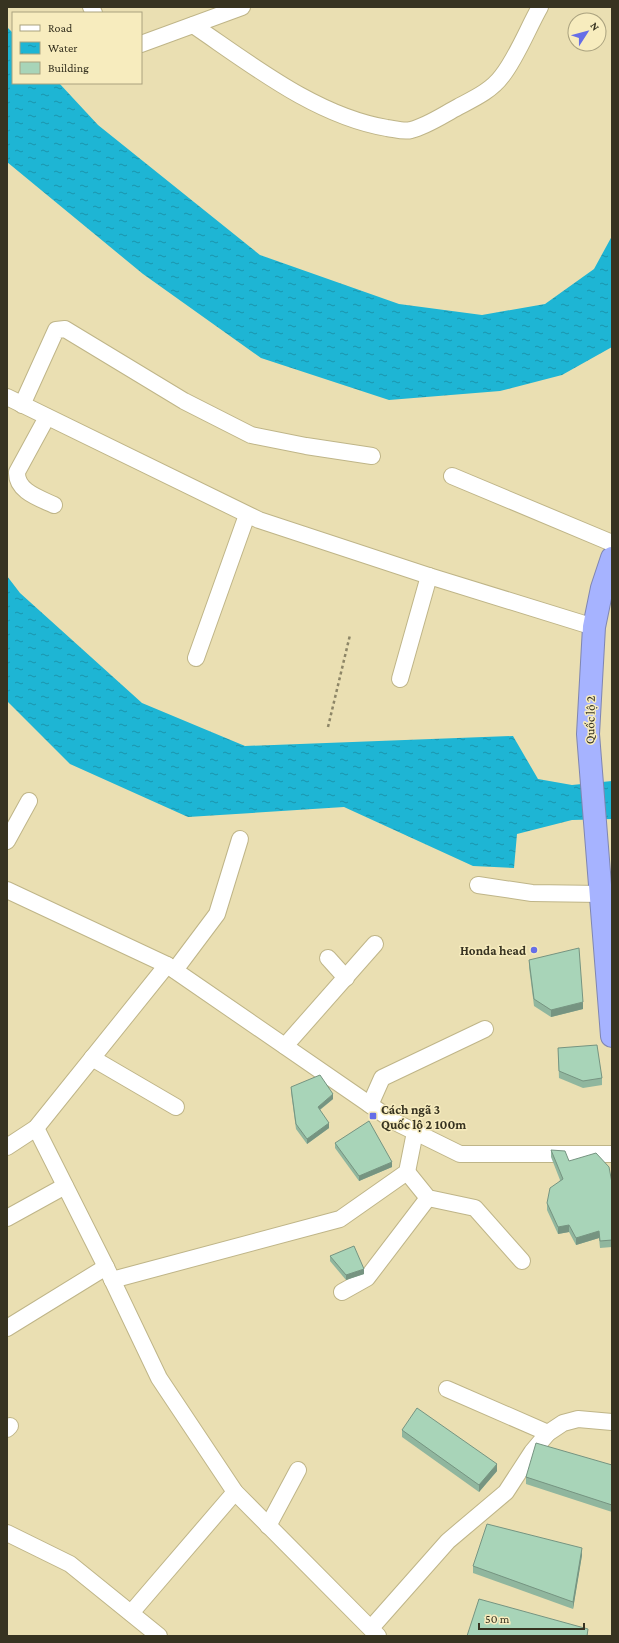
<svg xmlns="http://www.w3.org/2000/svg" width="619" height="1643" font-family="'Crimson Pro',serif">
  <defs>
    <pattern id="water-ripples" width="26" height="14" patternUnits="userSpaceOnUse"><rect width="26" height="14" fill="#1eb5d4"/><path d="M2 4q2-2 4 0t4 0M15 11q2-2 4 0t4 0" fill="none" stroke="#1b94ac"/></pattern>
  </defs>
  <rect width="100%" height="100%" fill="#eadfb2"/>
  <g fill="url(#water-ripples)">
    <path d="M 7,27 L 13,33 L 13,83 L 59,83 L 98,125 L 260,255 L 399,304 L 482,315 L 545,304 L 594,269 L 612,236 L 612,347 L 562,375 L 500,391 L 389,400 L 261,358 L 143,274 L 7,162 Z"/>
    <path d="M 7,576 L 20,593 L 142,703 L 245,746 L 513,736 L 538,779 L 572,785 L 612,781 L 612,819 L 572,820 L 517,834 L 514,868 L 473,866 L 344,807 L 188,817 L 70,764 L 7,701 Z"/>
  </g>
  <g fill="none" stroke-linecap="round" stroke-linejoin="round">
    <g stroke="#bfb588" stroke-width="18">
      <g id="minor">
        <path d="M 91,7 L 94,13"/>
        <path d="M 193,25 C 252,65 316,116 387,128 C 395,129 404,132 411,130 C 427,126 443,115 458,107 C 473,99 491,91 502,76 C 517,57 528,28 540,7"/>
        <path d="M 141,44 L 242,7"/>
        <path d="M 7,397 L 259,520 L 429,576 L 594,627"/>
        <path d="M 22,405 L 56,330 L 65,329 L 184,401 L 251,435 L 306,446 L 372,456"/>
        <path d="M 47,417 L 17,472 C 16,491 39,498 54,505"/>
        <path d="M 452,476 L 612,543"/>
        <path d="M 196,658 L 247,515"/>
        <path d="M 400,679 L 429,576"/>
        <path d="M 7,841 L 29,801"/>
        <path d="M 478,885 L 532,893 L 601,894"/>
        <path d="M 7,890 L 167,965 L 395,1122 L 460,1154 L 612,1154"/>
        <path d="M 328,958 L 346,978"/>
        <path d="M 175,970 L 217,914 L 240,839"/>
        <path d="M 285,1046 L 375,944"/>
        <path d="M 92,1058 L 176,1107"/>
        <path d="M 370,1105 L 382,1078 L 485,1029"/>
        <path d="M 36,1128 L 106,1267 L 159,1378 L 235,1492 L 378,1636"/>
        <path d="M 7,1147 L 36,1128 L 167,965"/>
        <path d="M 407,1172 L 428,1198 L 475,1208 L 522,1261"/>
        <path d="M 7,1218 L 65,1186"/>
        <path d="M 112,1280 L 340,1219 L 407,1172 L 415,1132"/>
        <path d="M 342,1292 L 367,1278 L 428,1198"/>
        <path d="M 7,1328 L 106,1267"/>
        <path d="M 447,1389 L 548,1433"/>
        <path d="M 7,1429 L 10,1426"/>
        <path d="M 268,1526 L 298,1470"/>
        <path d="M 7,1533 L 70,1564 L 159,1636"/>
        <path d="M 131,1613 L 235,1492"/>
        <path d="M 371,1628 L 448,1541 L 506,1492 L 532,1452 L 548,1433 L 563,1423 L 578,1419 L 612,1422"/>
      </g>
    </g>
    <g stroke="#7f86b1" stroke-width="24">
      <path id="highway" d="M 612,558 L 602,588 L 594,627 L 588,734 L 612,1036"/>
    </g>
    <path stroke="#8d8667" stroke-width="2.5" stroke-dasharray="3 3" stroke-linecap="butt" d="M 328,727 L 350,635"/>
    <use href="#minor" stroke="#fff" stroke-width="16"/>
    <use href="#highway" stroke="#a6b3ff" stroke-width="22"/>
  </g>
  <g fill="#90b69e">
    <path d="M 529,960 L 583,1009 L 551,1017 L 534,1006 L 529,967 Z"/>
    <path d="M 558,1048 L 602,1078 L 602,1085 L 583,1088 L 559,1078 Z"/>
    <path d="M 291,1087 L 333,1099 L 320,1110 L 329,1128 L 307,1144 L 296,1129 L 291,1092 Z"/>
    <path d="M 335,1143 L 392,1167 L 359,1181 L 335,1148 Z"/>
    <path d="M 551,1150 L 569,1161 L 612,1183 L 612,1247 L 600,1248 L 599,1238 L 576,1245 L 569,1232 L 558,1234 L 547,1210 L 547,1203 L 560,1180 L 551,1157 Z"/>
    <path d="M 330,1256 L 364,1274 L 346,1280 L 330,1261 Z"/>
    <path d="M 402,1430 L 497,1471 L 479,1492 L 402,1437 Z"/>
    <path d="M 612,1465 L 612,1512 L 526,1484 L 526,1477 Z"/>
    <path d="M 582,1555 L 573,1609 L 473,1573 L 473,1566 Z"/>
  </g>
  <g fill="#769481">
    <path d="M 583,1002 L 583,1009 L 551,1017 L 551,1010 Z"/>
    <path d="M 333,1094 L 333,1099 L 318,1111 L 318,1107 Z"/>
    <path d="M 329,1123 L 329,1128 L 307,1144 L 307,1139 Z"/>
    <path d="M 392,1162 L 392,1167 L 359,1181 L 359,1176 Z"/>
    <path d="M 569,1225 L 569,1232 L 558,1234 L 558,1227 Z"/>
    <path d="M 599,1231 L 599,1238 L 576,1245 L 576,1238 Z"/>
    <path d="M 364,1269 L 364,1274 L 346,1280 L 346,1275 Z"/>
    <path d="M 497,1464 L 497,1471 L 479,1492 L 479,1485 Z"/>
    <path d="M 582,1548 L 582,1555 L 573,1609 L 573,1602 Z"/>
  </g>
  <g fill="#a8d4b8" stroke="#769481">
    <path d="M 579,948 L 583,1002 L 551,1010 L 534,999 L 529,960 Z"/>
    <path d="M 597,1045 L 602,1078 L 583,1081 L 559,1071 L 558,1048 Z"/>
    <path d="M 320,1075 L 333,1094 L 318,1107 L 329,1123 L 307,1139 L 296,1124 L 291,1087 Z"/>
    <path d="M 369,1121 L 392,1162 L 359,1176 L 335,1143 Z"/>
    <path d="M 551,1150 L 565,1151 L 569,1161 L 596,1153 L 609,1167 L 612,1183 L 612,1240 L 600,1241 L 599,1231 L 576,1238 L 569,1225 L 558,1227 L 547,1203 L 550,1188 L 563,1179 Z"/>
    <path d="M 354,1246 L 364,1269 L 346,1275 L 330,1256 Z"/>
    <path d="M 417,1408 L 497,1464 L 479,1485 L 402,1430 Z"/>
    <path d="M 536,1443 L 612,1465 L 612,1505 L 526,1477 Z"/>
    <path d="M 487,1524 L 582,1548 L 573,1602 L 473,1566 Z"/>
    <path d="M 479,1599 L 588,1629 L 587,1636 L 467,1636 Z"/>
  </g>
  <g fill="#666ee7" stroke="#f7ecbe" stroke-width="1.5">
    <circle cx="534" cy="950" r="4"/>
    <rect x="369" y="1112" width="8" height="8" rx="2"/>
  </g>
  <g text-anchor="middle" dominant-baseline="central" stroke-width="3" stroke-linejoin="round" paint-order="stroke">
    <g font-size="13" fill="#373321" stroke="#f7ecbe">
      <text transform="translate(590 720) rotate(-89)">Quốc lộ 2</text>
    </g>
    <g font-size="13" font-weight="bold" fill="#373321" stroke="#f7ecbe" text-anchor="end">
      <text x="526" y="950">Honda head</text>
      <text x="381" y="1109" text-anchor="start">Cách ngã 3<tspan x="381" dy="15">Quốc lộ 2 100m</tspan></text>
    </g>
  </g>
  <rect width="619" height="1643" fill="none" stroke="#373321" stroke-width="16"/>
  <rect x="12" y="12" width="130" height="72" fill="#f7ecbe" stroke="#aaa27f"/>
  <rect x="20" y="25" width="20" height="6" fill="#ffffff" stroke="#aaa27f"/>
  <text x="48" y="32" font-size="12" fill="#373321">Road</text>
  <rect x="20" y="42" width="20" height="12" fill="url(#water-ripples)" stroke="#aaa27f"/>
  <text x="48" y="52" font-size="12" fill="#373321">Water</text>
  <rect x="20" y="62" width="20" height="12" fill="#a8d4b8" stroke="#aaa27f"/>
  <text x="48" y="72" font-size="12" fill="#373321">Building</text>
  <g transform="translate(587 32) rotate(54)"><circle r="19" fill="#f7ecbe" stroke="#aaa27f"/>
  <path d="M0-3L7 15L0 10L-7 15Z" fill="#666ee7"/>
  <text y="-6" font-size="11" font-weight="bold" text-anchor="middle" fill="#373321">N</text>
  </g>
  <path d="M479 1623v6h105v-6" fill="none" stroke="#373321" stroke-width="2"/>
  <text x="485" y="1623" font-size="12" fill="#373321" stroke="#f7ecbe" stroke-width="3" paint-order="stroke">50 m</text>
</svg>
